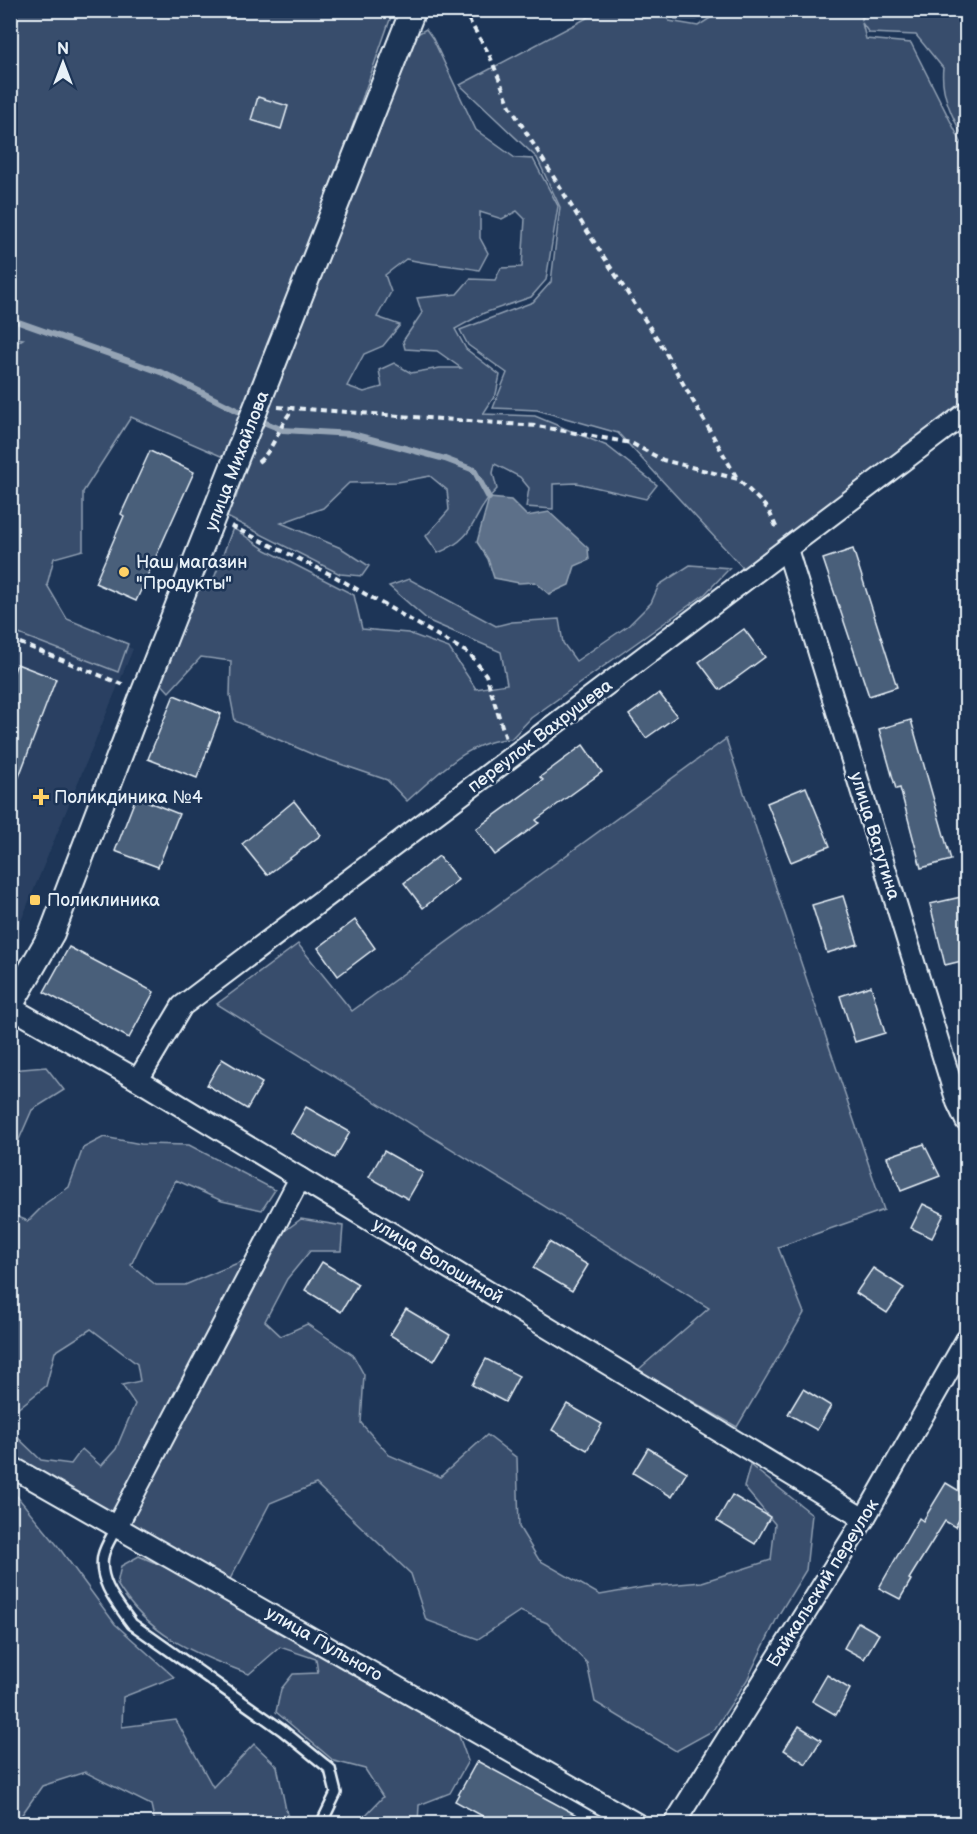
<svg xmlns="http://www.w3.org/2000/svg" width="977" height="1834" font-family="'Balsamiq Sans',sans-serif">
  <rect width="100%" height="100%" fill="#1d3557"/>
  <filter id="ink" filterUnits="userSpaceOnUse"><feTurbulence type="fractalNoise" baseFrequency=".0167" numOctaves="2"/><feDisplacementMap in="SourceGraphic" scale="12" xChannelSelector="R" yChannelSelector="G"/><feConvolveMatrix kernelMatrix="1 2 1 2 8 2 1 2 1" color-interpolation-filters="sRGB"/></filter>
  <g filter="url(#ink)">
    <path fill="#2a4162" d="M 11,600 L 133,649 L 11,945 Z"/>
    <g fill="#374d6c" stroke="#909fb2" stroke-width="1.5" fill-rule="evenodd">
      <path d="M 10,11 L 393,11 L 266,372 L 230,460 L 131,417 L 83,492 L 83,550 L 54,558 L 47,585 L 67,619 L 128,644 L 118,672 L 11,631 L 10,347 L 23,339 L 10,337 Z"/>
      <path d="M 600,11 L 663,11 L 669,21 L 698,26 L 721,11 L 860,11 L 862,19 L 867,11 L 966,11 L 965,139 C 952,118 940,93 943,68 L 916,35 L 869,33 L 862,23 L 866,39 L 911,43 L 963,146 L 966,145 L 966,402 L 744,569 L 618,433 L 537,410 L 493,408 L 507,373 L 468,345 L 460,330 L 533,302 L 551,282 L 560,207 L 537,158 L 460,85 Z"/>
      <path d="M 670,11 L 709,11 L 697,19 L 675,19 Z"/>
      <path d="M 426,29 L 433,39 L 476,130 L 515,158 L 533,159 L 558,206 L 546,280 L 531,297 L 484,313 L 455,329 L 466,349 L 500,375 L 496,394 L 483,414 L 535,416 L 607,446 L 657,485 L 646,499 L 577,483 L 553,484 L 553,509 L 526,507 L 529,488 L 520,477 L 495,464 L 493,473 L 497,489 C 469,516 480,536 438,553 L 426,536 L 449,510 L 447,490 L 430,476 L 398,482 L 349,483 L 323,508 L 281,523 L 341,548 L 369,566 L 362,576 L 340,574 L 225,516 L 226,502 L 236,498 L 248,456 L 414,36 ZM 517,211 L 525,219 L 522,267 L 501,268 L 495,280 L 470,279 L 457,294 L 417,298 L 422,313 L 403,341 L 405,349 L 437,351 L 461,368 L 440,368 L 411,373 L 394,363 L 379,370 L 382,387 L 364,392 L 347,386 L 364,354 L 383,346 L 400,325 L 377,317 L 391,292 L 385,275 L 406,259 C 431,265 455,265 479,270 L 488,253 L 480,238 L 480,212 L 502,219 Z"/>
      <path d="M 233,528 L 266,550 L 354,595 L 362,629 L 408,633 L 449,648 L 476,689 L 507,684 L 501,652 L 429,621 L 389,586 L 409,579 L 496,626 L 512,622 L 559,619 L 563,643 L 576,661 L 629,625 L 651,603 L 659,585 L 690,565 L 730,568 L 705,594 L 531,718 L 511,739 C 470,739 437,775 407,801 L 387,780 L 314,755 L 235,721 L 230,695 L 231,661 L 201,657 L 169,692 L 160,682 L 197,590 L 210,589 Z"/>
      <path d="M 726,739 L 884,1210 L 778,1247 L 804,1313 L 737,1427 L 638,1370 L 709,1308 L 217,1004 L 298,944 L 352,1011 Z"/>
      <path d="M 46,1067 L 64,1090 L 32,1110 L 11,1158 L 11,1070 Z"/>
      <path d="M 104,1137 L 141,1144 L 189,1145 L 275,1190 L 262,1210 L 222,1201 L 176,1180 L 150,1225 L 131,1265 L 156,1285 L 185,1285 L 245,1260 L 301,1219 L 343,1226 L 341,1251 L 310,1251 L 287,1279 L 265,1321 L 281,1336 L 307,1324 L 353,1355 L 364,1375 L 361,1423 L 389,1455 L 440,1477 L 487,1435 L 517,1458 L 519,1527 L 539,1560 L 600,1595 L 645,1587 L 702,1582 L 771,1560 L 775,1524 L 744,1487 L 750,1465 L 812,1514 L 806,1570 L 779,1614 L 747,1680 L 714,1730 L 676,1751 L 595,1702 L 587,1663 L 547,1623 L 520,1611 L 478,1639 L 426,1620 L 411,1574 L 316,1484 L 270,1503 L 229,1581 L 13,1460 L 11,1442 L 18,1438 L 41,1460 L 71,1464 L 82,1449 L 101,1466 L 116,1449 L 135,1404 L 122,1385 L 140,1381 L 137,1364 L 91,1329 L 55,1352 L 46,1386 L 11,1414 L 11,1214 L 28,1221 L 46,1203 L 69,1187 L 83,1148 Z"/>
      <path d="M 11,1493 L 16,1495 L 57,1545 L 115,1624 L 174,1677 L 123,1697 L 122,1727 L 176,1720 L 213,1787 L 254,1744 L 277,1766 L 287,1815 L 295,1823 L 155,1823 L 151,1805 L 85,1772 L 42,1786 L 16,1823 L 11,1823 Z"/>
      <path d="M 139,1556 L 222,1591 L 455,1725 L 468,1761 L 450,1793 L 419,1805 L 418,1823 L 358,1823 L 383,1797 L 365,1769 L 334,1761 L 276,1712 L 281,1689 L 293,1674 L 318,1673 L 316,1659 L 280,1647 L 249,1674 C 194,1653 148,1636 117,1584 L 121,1566 Z"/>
    </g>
    <path fill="#5d7089" stroke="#95a4b5" stroke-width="1.5" d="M 489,498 L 511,500 L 527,516 L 549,512 L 588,548 L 589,560 L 575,566 L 569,585 L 549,594 L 535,582 L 519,583 L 494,578 L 488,559 L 477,542 Z"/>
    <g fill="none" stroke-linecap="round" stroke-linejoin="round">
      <g stroke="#95a4b5" stroke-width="6">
        <path d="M 10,319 L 163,373 L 246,415"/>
        <path d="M 256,419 L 283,430 L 352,434 L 445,459 L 474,470 L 489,498"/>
      </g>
    </g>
    <g fill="#495e7a" stroke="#e8f1f8" stroke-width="1.5">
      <path d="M 258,97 L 288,106 L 281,129 L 251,120 Z"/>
      <path d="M 150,451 L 194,472 L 136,601 L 95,583 L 124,516 L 121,514 Z"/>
      <path d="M 853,549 L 897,687 L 869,696 L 823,559 Z"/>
      <path d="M 744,629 L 765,657 L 720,690 L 699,662 Z"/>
      <path d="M 17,664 L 56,679 L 12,795 L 10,681 Z"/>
      <path d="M 659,693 L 677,716 L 646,738 L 629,715 Z"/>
      <path d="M 174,695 L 221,714 L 197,778 L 148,759 Z"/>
      <path d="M 911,720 L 951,860 L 921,868 L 900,788 L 896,789 L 879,729 Z"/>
      <path d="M 583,745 L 602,772 L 536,820 L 539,823 L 495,855 L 476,829 L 543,780 L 540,777 Z"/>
      <path d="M 806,787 L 830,846 L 791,862 L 767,803 Z"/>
      <path d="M 136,797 L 179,814 L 158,867 L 115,851 Z"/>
      <path d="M 294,801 L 321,835 L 267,875 L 242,844 Z"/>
      <path d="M 439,856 L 458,880 L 423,908 L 404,883 Z"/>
      <path d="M 843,896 L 858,944 L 827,953 L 812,905 Z"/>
      <path d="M 961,897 L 966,920 L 966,960 L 945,965 L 930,904 Z"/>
      <path d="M 355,920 L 375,948 L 338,976 L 318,948 Z"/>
      <path d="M 69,947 L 154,992 L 129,1038 L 44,992 Z"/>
      <path d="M 871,986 L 885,1033 L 855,1042 L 840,996 Z"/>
      <path d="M 222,1059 L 262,1083 L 247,1109 L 207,1085 Z"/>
      <path d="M 306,1107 L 350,1132 L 335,1158 L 291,1133 Z"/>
      <path d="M 924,1144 L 940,1176 L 901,1191 L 887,1157 Z"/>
      <path d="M 384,1151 L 423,1173 L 408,1199 L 369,1177 Z"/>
      <path d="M 923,1204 L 944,1214 L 932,1238 L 911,1228 Z"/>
      <path d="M 549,1242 L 588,1265 L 572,1291 L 533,1268 Z"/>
      <path d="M 322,1262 L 358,1284 L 341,1312 L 305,1290 Z"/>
      <path d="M 873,1268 L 904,1288 L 887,1313 L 856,1293 Z"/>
      <path d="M 406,1309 L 450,1335 L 434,1361 L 390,1335 Z"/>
      <path d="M 486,1359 L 519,1376 L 505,1402 L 472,1385 Z"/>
      <path d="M 803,1389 L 831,1406 L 817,1430 L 788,1414 Z"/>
      <path d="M 567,1404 L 602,1424 L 587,1450 L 552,1430 Z"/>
      <path d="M 648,1448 L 687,1472 L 672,1497 L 633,1473 Z"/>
      <path d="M 946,1483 L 966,1495 L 966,1508 L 955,1527 L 945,1521 L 909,1579 L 911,1580 L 900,1599 L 879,1588 L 919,1518 L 923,1521 Z"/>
      <path d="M 732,1495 L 770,1517 L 755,1544 L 717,1521 Z"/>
      <path d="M 858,1622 L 879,1634 L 864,1659 L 844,1648 Z"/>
      <path d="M 827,1675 L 850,1689 L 836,1715 L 812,1701 Z"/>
      <path d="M 799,1726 L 821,1740 L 806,1764 L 784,1750 Z"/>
      <path d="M 477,1761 L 593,1824 L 497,1824 L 455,1801 Z"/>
    </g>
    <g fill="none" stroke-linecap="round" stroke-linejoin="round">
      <g stroke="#e8f1f8" stroke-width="14">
        <path id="service" d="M 117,1526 C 113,1535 105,1546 103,1556 C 98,1582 118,1604 132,1624 L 282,1730 L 330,1769 L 336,1793 L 321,1824"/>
      </g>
      <g stroke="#e8f1f8" stroke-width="24">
        <g id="minor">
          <path d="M 787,549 L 957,1102 L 966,1121"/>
          <path d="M 10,1007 L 138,1080 L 864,1519"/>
          <path d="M 138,1080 L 182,1006 L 966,413"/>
          <path d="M 10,1466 L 637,1824"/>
          <path d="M 117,1526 L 300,1178"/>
          <path d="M 674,1824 L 864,1519 L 966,1340"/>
        </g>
      </g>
      <g stroke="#e8f1f8" stroke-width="28">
        <path id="tertiary" d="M 10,1006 L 52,933 L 143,694 L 413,10"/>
      </g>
      <g stroke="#e8f1f8" stroke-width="4" stroke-dasharray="6 4.5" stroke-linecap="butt">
        <path d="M 463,10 L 489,54 L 510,106 L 583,225 L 660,343 L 737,478"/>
        <path d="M 278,407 L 537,426 L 631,443 L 663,460 L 738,479 L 768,509 L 778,531"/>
        <path d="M 258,462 C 274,450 279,425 293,409"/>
        <path d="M 231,526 L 334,576 L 470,654 L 486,675 L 506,739"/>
        <path d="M 10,639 L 124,685"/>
      </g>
      <use href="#service" stroke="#1d3557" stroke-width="9"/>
      <use href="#minor" stroke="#1d3557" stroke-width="20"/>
      <use href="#tertiary" stroke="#1d3557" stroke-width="24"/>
    </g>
  </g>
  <g fill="#ffd166" stroke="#1d3557" stroke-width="2">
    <circle cx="124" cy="572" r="6"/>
    <path d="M38 788h6v6h6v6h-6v6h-6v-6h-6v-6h6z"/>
    <rect x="29" y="894" width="12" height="12" rx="3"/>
  </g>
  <g text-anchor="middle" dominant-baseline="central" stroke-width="5" stroke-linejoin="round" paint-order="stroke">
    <g font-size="18" fill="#e8f1f8" stroke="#1d3557">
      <text transform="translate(237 461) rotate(-69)">улица Михайлова</text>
      <text transform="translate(540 736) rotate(-37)">переулок Вахрушева</text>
      <text transform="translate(875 836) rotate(73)">улица Ватутина</text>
      <text transform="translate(438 1261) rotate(31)">улица Волошиной</text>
      <text transform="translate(823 1583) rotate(-58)">Байкальский переулок</text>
      <text transform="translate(324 1644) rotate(30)">улица Пульного</text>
    </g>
    <g font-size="18" fill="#e8f1f8" stroke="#1d3557" text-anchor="start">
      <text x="136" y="562">Наш магазин<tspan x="136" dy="21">"Продукты"</tspan></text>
      <text x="54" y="797">Поликдиника №4</text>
      <text x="47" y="900">Поликлиника</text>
    </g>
  </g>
  <rect width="977" height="1834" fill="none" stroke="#1d3557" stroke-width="36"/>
  <rect x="18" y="18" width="941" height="1798" fill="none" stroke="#e8f1f8" stroke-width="2" filter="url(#ink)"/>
  <g transform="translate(63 63)" stroke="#1d3557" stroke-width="4.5" paint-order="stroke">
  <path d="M0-4.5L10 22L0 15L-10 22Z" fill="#e8f1f8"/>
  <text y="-9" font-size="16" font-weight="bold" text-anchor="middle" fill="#e8f1f8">N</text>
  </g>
</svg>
